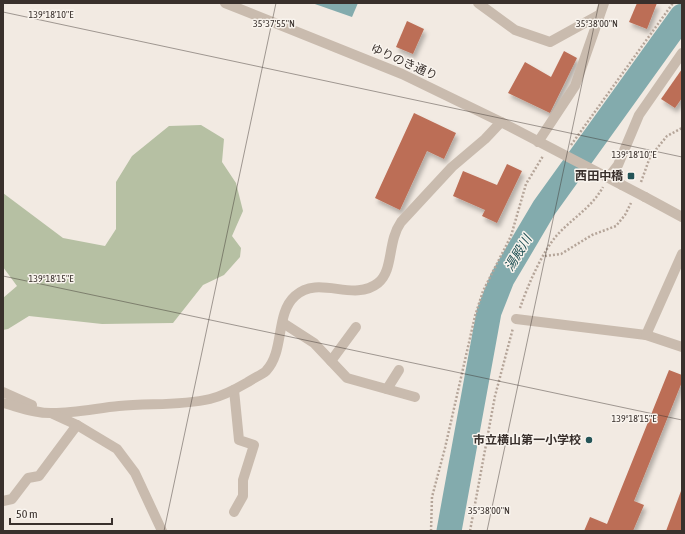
<svg xmlns="http://www.w3.org/2000/svg" width="685" height="534" font-family="'Asap Condensed','Noto Sans JP',sans-serif">
  <defs>
    <filter id="shadow"><feDropShadow dx="2.5" dy="4.5" stdDeviation="2" flood-color="#0004"/></filter>
  </defs>
  <rect width="100%" height="100%" fill="#f2eae2"/>
  <path fill="#b6c0a3" d="M 201,125 L 224,139 L 222,162 L 236,183 L 243,211 L 232,236 L 241,248 L 240,257 L 224,275 L 203,285 L 173,323 L 102,324 L 29,316 L 8,329 L 3,330 L 3,298 L 17,286 L 3,267 L 3,193 L 63,238 L 105,246 L 116,229 L 116,182 L 132,156 L 169,126 Z"/>
  <path fill="#83abad" d="M 312,3 L 358,3 L 352,17 Z"/>
  <g fill="none" stroke-linecap="round" stroke-linejoin="round">
    <path stroke="#83abad" stroke-width="25" d="M 449,531 L 489,312 L 502,279 L 544,208 L 682,16"/>
  </g>
  <g fill="#bc6e56" filter="url(#shadow)">
    <path d="M 637,3 L 657,3 L 647,29 L 629,22 Z"/>
    <path d="M 407,21 L 424,29 L 413,54 L 396,47 Z"/>
    <path d="M 564,51 L 577,58 L 550,113 L 508,93 L 525,62 L 551,77 Z"/>
    <path d="M 682,69 L 682,98 L 675,108 L 661,99 Z"/>
    <path d="M 414,113 L 456,133 L 444,159 L 427,151 L 400,210 L 375,198 Z"/>
    <path d="M 507,164 L 522,171 L 497,223 L 482,216 L 485,210 L 453,196 L 463,171 L 497,185 Z"/>
    <path d="M 669,370 L 682,375 L 682,382 L 634,501 L 644,505 L 633,531 L 584,531 L 590,517 L 607,524 Z"/>
    <path d="M 681,491 L 682,531 L 666,531 Z"/>
  </g>
  <g fill="none" stroke-linecap="round" stroke-linejoin="round">
    <g stroke="#b5a599" stroke-width="2.5" stroke-dasharray="2 2" stroke-linecap="butt">
      <path d="M 571,145 L 673,3"/>
      <path d="M 641,182 L 650,157 L 667,136 L 682,128"/>
      <path d="M 545,256 L 561,254 L 592,235 L 616,226 L 625,215 L 631,203"/>
      <path d="M 520,308 C 528,285 542,252 558,234 C 573,218 592,207 603,187"/>
      <path d="M 431,531 L 432,497 L 445,448 L 475,316 L 483,291 L 511,236 L 526,184 L 543,156"/>
      <path d="M 470,531 L 495,396 L 513,328"/>
    </g>
    <g stroke="#c9bbae" stroke-width="10">
      <path d="M 225,3 L 402,74 L 501,122 L 622,185"/>
      <path d="M 478,3 L 515,30 L 550,42 L 599,15"/>
      <path d="M 538,142 L 575,86 L 604,3"/>
      <path d="M 608,178 L 618,165 L 639,115 L 682,53"/>
      <path d="M 645,197 L 682,217"/>
      <path d="M 516,319 L 646,335 L 682,347"/>
      <path d="M 283,323 L 314,343 L 347,378 L 415,397"/>
      <path d="M 646,335 L 682,254"/>
      <path d="M 331,361 L 356,327"/>
      <path d="M 387,389 L 399,370"/>
      <path d="M 234,390 L 239,440 L 254,445 L 243,480 L 243,496 L 234,512"/>
      <path d="M 3,392 L 32,405"/>
      <path d="M 3,403 C 19,407 37,414 53,413 C 75,413 98,408 119,406 C 149,403 180,406 210,399 C 223,396 236,389 248,382 C 253,378 262,375 266,371 C 285,351 275,314 295,296 C 319,274 353,303 378,283 C 394,270 387,242 401,222 L 452,167 L 485,139 L 501,122"/>
      <path d="M 53,414 L 77,425 L 117,449 L 135,473 L 162,531"/>
      <path d="M 3,501 L 12,499 L 28,478 L 39,476 L 77,425"/>
    </g>
    <path stroke="#c9bbae" stroke-width="10" d="M 622,185 L 645,197"/>
  </g>
  <path fill="none" stroke="#39302c" stroke-width="1" stroke-opacity="0.45" d="M 3,12 L 682,157M 3,276 L 682,420M 164,531 L 276,3M 487,531 L 599,3"/>
  <g fill="#245457" stroke="#f9f4ee" stroke-width="1.5">
    <rect x="627" y="172" width="8" height="8" rx="2"/>
    <circle cx="589" cy="440" r="4"/>
  </g>
  <g text-anchor="middle" dominant-baseline="central" stroke-width="3" stroke-linejoin="round" paint-order="stroke">
    <g font-size="12" fill="#39302c" stroke="#f9f4ee">
      <text transform="translate(404 62) rotate(24)">ゆりのき通り</text>
    </g>
    <g font-size="12" font-weight="bold" fill="#39302c" stroke="#f9f4ee" text-anchor="end">
      <text x="623" y="176">西田中橋</text>
      <text x="581" y="440">市立横山第一小学校</text>
    </g>
    <g font-size="13" font-style="italic" fill="#245457" stroke="#f9f4ee">
      <text transform="translate(518 253) rotate(-59)">湯殿川</text>
    </g>
  </g>
  <g font-size="10" text-anchor="middle" fill="#39302c" stroke="#f9f4ee" stroke-width="3" stroke-linejoin="round" paint-order="stroke">
    <text x="51" y="18">139°18'10"E</text>
    <text x="274" y="27">35°37'55"N</text>
    <text x="597" y="27">35°38'00"N</text>
    <text x="634" y="158">139°18'10"E</text>
    <text x="51" y="282">139°18'15"E</text>
    <text x="634" y="422">139°18'15"E</text>
    <text x="489" y="514">35°38'00"N</text>
  </g>
  <rect width="685" height="534" fill="none" stroke="#39302c" stroke-width="8"/>
  <path d="M10 518v6h102v-6" fill="none" stroke="#39302c" stroke-width="2"/>
  <text x="16" y="518" font-size="12" fill="#39302c" stroke="#f9f4ee" stroke-width="3" paint-order="stroke">50 m</text>
</svg>
